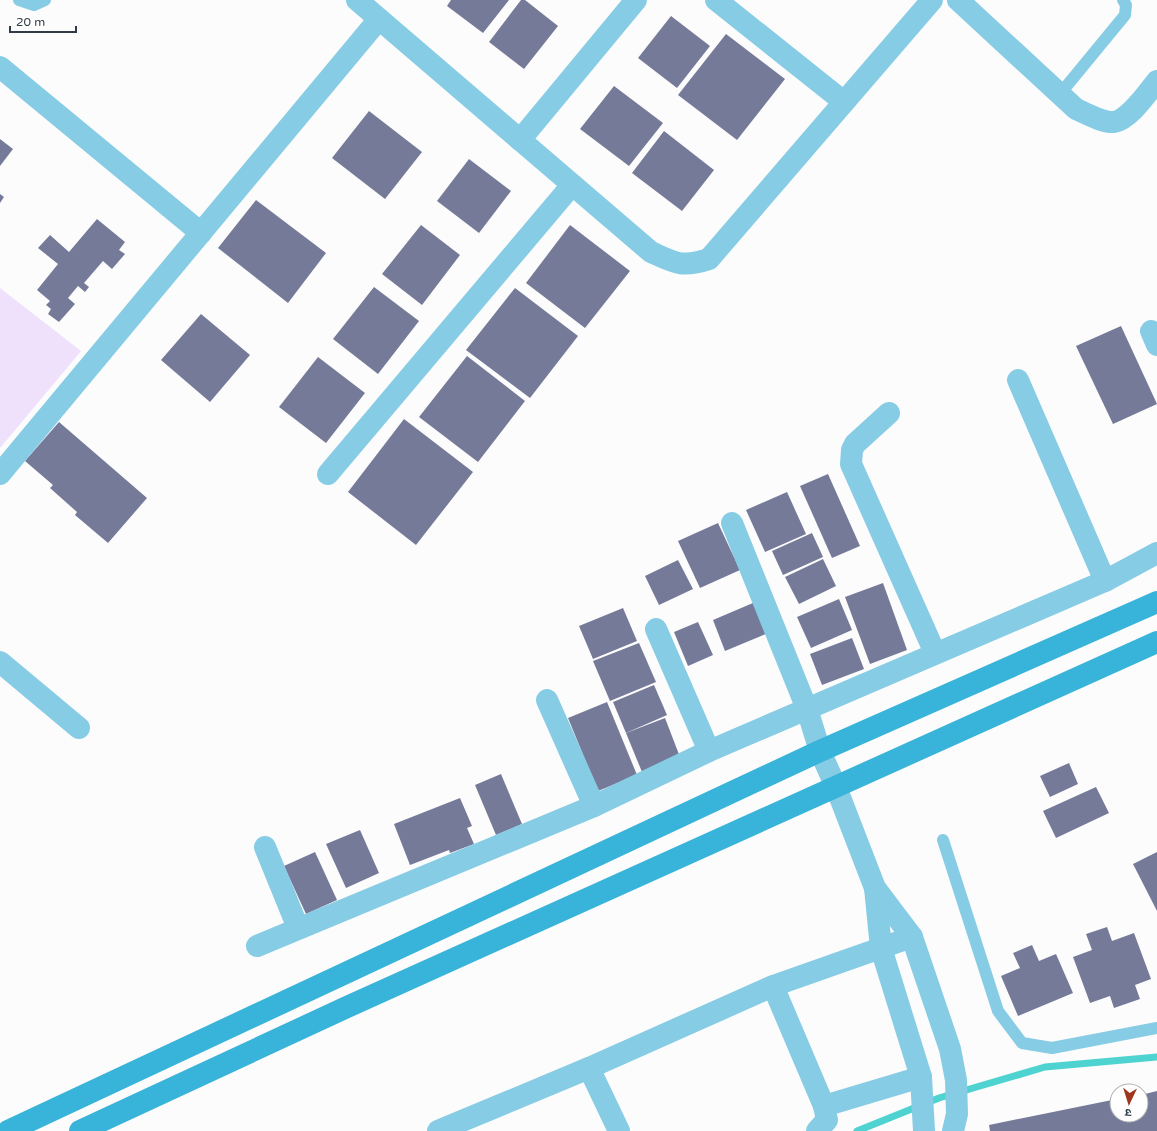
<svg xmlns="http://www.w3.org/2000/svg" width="1157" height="1131" font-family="'Varela Round','Noto Sans Devanagari',sans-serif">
  <rect width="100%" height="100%" fill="#fcfcfc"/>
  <path fill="#efe0fc" d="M 0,288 L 81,351 L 0,448 Z"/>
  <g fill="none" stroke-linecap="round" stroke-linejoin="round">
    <path stroke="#4fd3d1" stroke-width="7" d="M 857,1131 L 939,1098 L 1045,1067 L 1157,1057"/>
  </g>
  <g fill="#767a99">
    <path d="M 451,0 L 509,0 L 483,33 L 447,6 Z"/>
    <path d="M 521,0 L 525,0 L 558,26 L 524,69 L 489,42 Z"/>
    <path d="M 671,16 L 710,46 L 677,88 L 638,58 Z"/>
    <path d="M 726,34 L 785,79 L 737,140 L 678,95 Z"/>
    <path d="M 614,86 L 663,123 L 629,166 L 580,129 Z"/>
    <path d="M 369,111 L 422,152 L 385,199 L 332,158 Z"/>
    <path d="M 664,131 L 714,170 L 682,211 L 632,173 Z"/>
    <path d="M 0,139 L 13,149 L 0,166 Z"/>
    <path d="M 469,159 L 511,191 L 479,233 L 437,201 Z"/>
    <path d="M 0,194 L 4,197 L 0,203 Z"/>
    <path d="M 256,200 L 326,253 L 288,303 L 218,248 Z"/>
    <path d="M 97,219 L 125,242 L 119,250 L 125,254 L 112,269 L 103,261 L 84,283 L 89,287 L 85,292 L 78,286 L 68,298 L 75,304 L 59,322 L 48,314 L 51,309 L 46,305 L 50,301 L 37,290 L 58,264 L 38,248 L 50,235 L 69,252 Z"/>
    <path d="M 421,225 L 460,255 L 422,305 L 382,274 Z"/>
    <path d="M 570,225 L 630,271 L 585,328 L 526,283 Z"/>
    <path d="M 374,287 L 419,321 L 378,374 L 333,339 Z"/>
    <path d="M 515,288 L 578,336 L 530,398 L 466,350 Z"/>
    <path d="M 201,314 L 250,355 L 210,402 L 161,360 Z"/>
    <path d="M 1121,326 L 1157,404 L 1113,424 L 1076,346 Z"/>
    <path d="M 467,356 L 525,401 L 478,462 L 419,417 Z"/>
    <path d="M 318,357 L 365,393 L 326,443 L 279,407 Z"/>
    <path d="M 404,419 L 473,472 L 416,545 L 348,492 Z"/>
    <path d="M 59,422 L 147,498 L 108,543 L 75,515 L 77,512 L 50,488 L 53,485 L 25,461 Z"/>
    <path d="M 828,474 L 860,546 L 832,558 L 800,486 Z"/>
    <path d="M 787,492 L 806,534 L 765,552 L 746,510 Z"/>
    <path d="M 718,523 L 740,570 L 700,588 L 678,541 Z"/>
    <path d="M 812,533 L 823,557 L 783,575 L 772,551 Z"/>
    <path d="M 823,559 L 836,586 L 799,604 L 785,577 Z"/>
    <path d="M 678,560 L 693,589 L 659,605 L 645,576 Z"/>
    <path d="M 883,583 L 907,650 L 870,664 L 845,597 Z"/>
    <path d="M 839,599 L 852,630 L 811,648 L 797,617 Z"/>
    <path d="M 760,600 L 773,631 L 725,651 L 713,620 Z"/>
    <path d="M 623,608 L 637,641 L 593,659 L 579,626 Z"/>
    <path d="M 698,622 L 713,655 L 688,666 L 674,632 Z"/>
    <path d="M 852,638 L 864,669 L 822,685 L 810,654 Z"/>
    <path d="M 639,643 L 656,682 L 610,701 L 593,661 Z"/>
    <path d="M 654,685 L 667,715 L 626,733 L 613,702 Z"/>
    <path d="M 607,702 L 637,775 L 598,791 L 568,718 Z"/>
    <path d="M 665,718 L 680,757 L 642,772 L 626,733 Z"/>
    <path d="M 1069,763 L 1078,784 L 1050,797 L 1040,776 Z"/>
    <path d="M 501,774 L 522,824 L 496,835 L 475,785 Z"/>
    <path d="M 1096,787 L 1109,813 L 1056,838 L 1043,811 Z"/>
    <path d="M 460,798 L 472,826 L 467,828 L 474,844 L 450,853 L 449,850 L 410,865 L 394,824 Z"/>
    <path d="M 360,830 L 379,873 L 346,888 L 326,844 Z"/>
    <path d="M 315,852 L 337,900 L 306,914 L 284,866 Z"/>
    <path d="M 1157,852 L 1157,911 L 1133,864 Z"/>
    <path d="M 1107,927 L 1112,941 L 1134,933 L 1151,979 L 1135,985 L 1140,999 L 1114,1008 L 1110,996 L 1090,1003 L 1073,957 L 1092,950 L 1086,934 Z"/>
    <path d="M 1032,945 L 1039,961 L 1056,954 L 1073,993 L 1018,1016 L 1001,976 L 1020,968 L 1013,953 Z"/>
    <path d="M 1157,1091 L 1157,1131 L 990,1131 L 989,1125 L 1117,1099 L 1117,1115 L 1141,1115 L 1141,1095 Z"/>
  </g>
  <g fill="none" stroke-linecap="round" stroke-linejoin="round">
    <g stroke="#87cce5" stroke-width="12">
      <path d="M 19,0 L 34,5 L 45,0"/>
      <path d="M 1060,94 L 1125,15 L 1126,5 L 1123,0"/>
      <path d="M 943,840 L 998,1011 L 1022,1043 L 1052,1048 L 1157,1028"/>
    </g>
    <g stroke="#87cce5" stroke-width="22">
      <path d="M 357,0 L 651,252 C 675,263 682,268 709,259 L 932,0"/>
      <path d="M 716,0 L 844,102"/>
      <path d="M 958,0 L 1076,109 C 1085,113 1103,123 1114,122 C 1130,119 1147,93 1157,81"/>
      <path d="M 0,67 L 201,233"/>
      <path d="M 520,140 L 636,0"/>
      <path d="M 1151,331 L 1157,345"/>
      <path d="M 1018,380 L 1105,581"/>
      <path d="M 889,413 L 855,444 L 852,450 L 851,464 L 935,653"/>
      <path d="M 0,474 L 379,19"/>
      <path d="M 328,474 L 572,185"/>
      <path d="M 732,523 L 807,709 L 820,751 L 836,787 L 875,888 L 912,937 L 950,1049 L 956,1080 L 957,1114 L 953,1131"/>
      <path d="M 656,629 L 709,751"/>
      <path d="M 0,662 L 79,728"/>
      <path d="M 547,700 L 594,806"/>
      <path d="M 265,847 L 298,928"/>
      <path d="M 875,888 L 881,948 L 921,1077 L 924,1131"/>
      <path d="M 257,946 L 594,806 L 709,751 L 1105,581 L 1157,553"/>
      <path d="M 773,986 L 824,1106"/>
      <path d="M 589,1068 L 619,1131"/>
      <path d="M 438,1131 L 589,1068 L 773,986 L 912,937"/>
      <path d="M 817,1131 L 827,1120 L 824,1106 L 921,1077"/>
    </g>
    <g stroke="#38b3d9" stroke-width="22">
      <path d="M 8,1131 L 820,751 L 1157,602"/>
      <path d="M 80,1131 L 347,1007 L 1157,642"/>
    </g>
  </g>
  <g transform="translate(1129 1103) rotate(184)"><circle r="19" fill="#ffffff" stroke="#adb1b5"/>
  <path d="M0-3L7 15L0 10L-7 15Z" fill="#9e351c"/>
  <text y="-6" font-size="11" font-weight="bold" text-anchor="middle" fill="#313b47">उ</text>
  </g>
  <path d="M10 26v6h66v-6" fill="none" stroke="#313b47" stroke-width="2"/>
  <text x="16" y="26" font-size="12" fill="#313b47" stroke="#ffffff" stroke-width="3" paint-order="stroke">20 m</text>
</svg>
